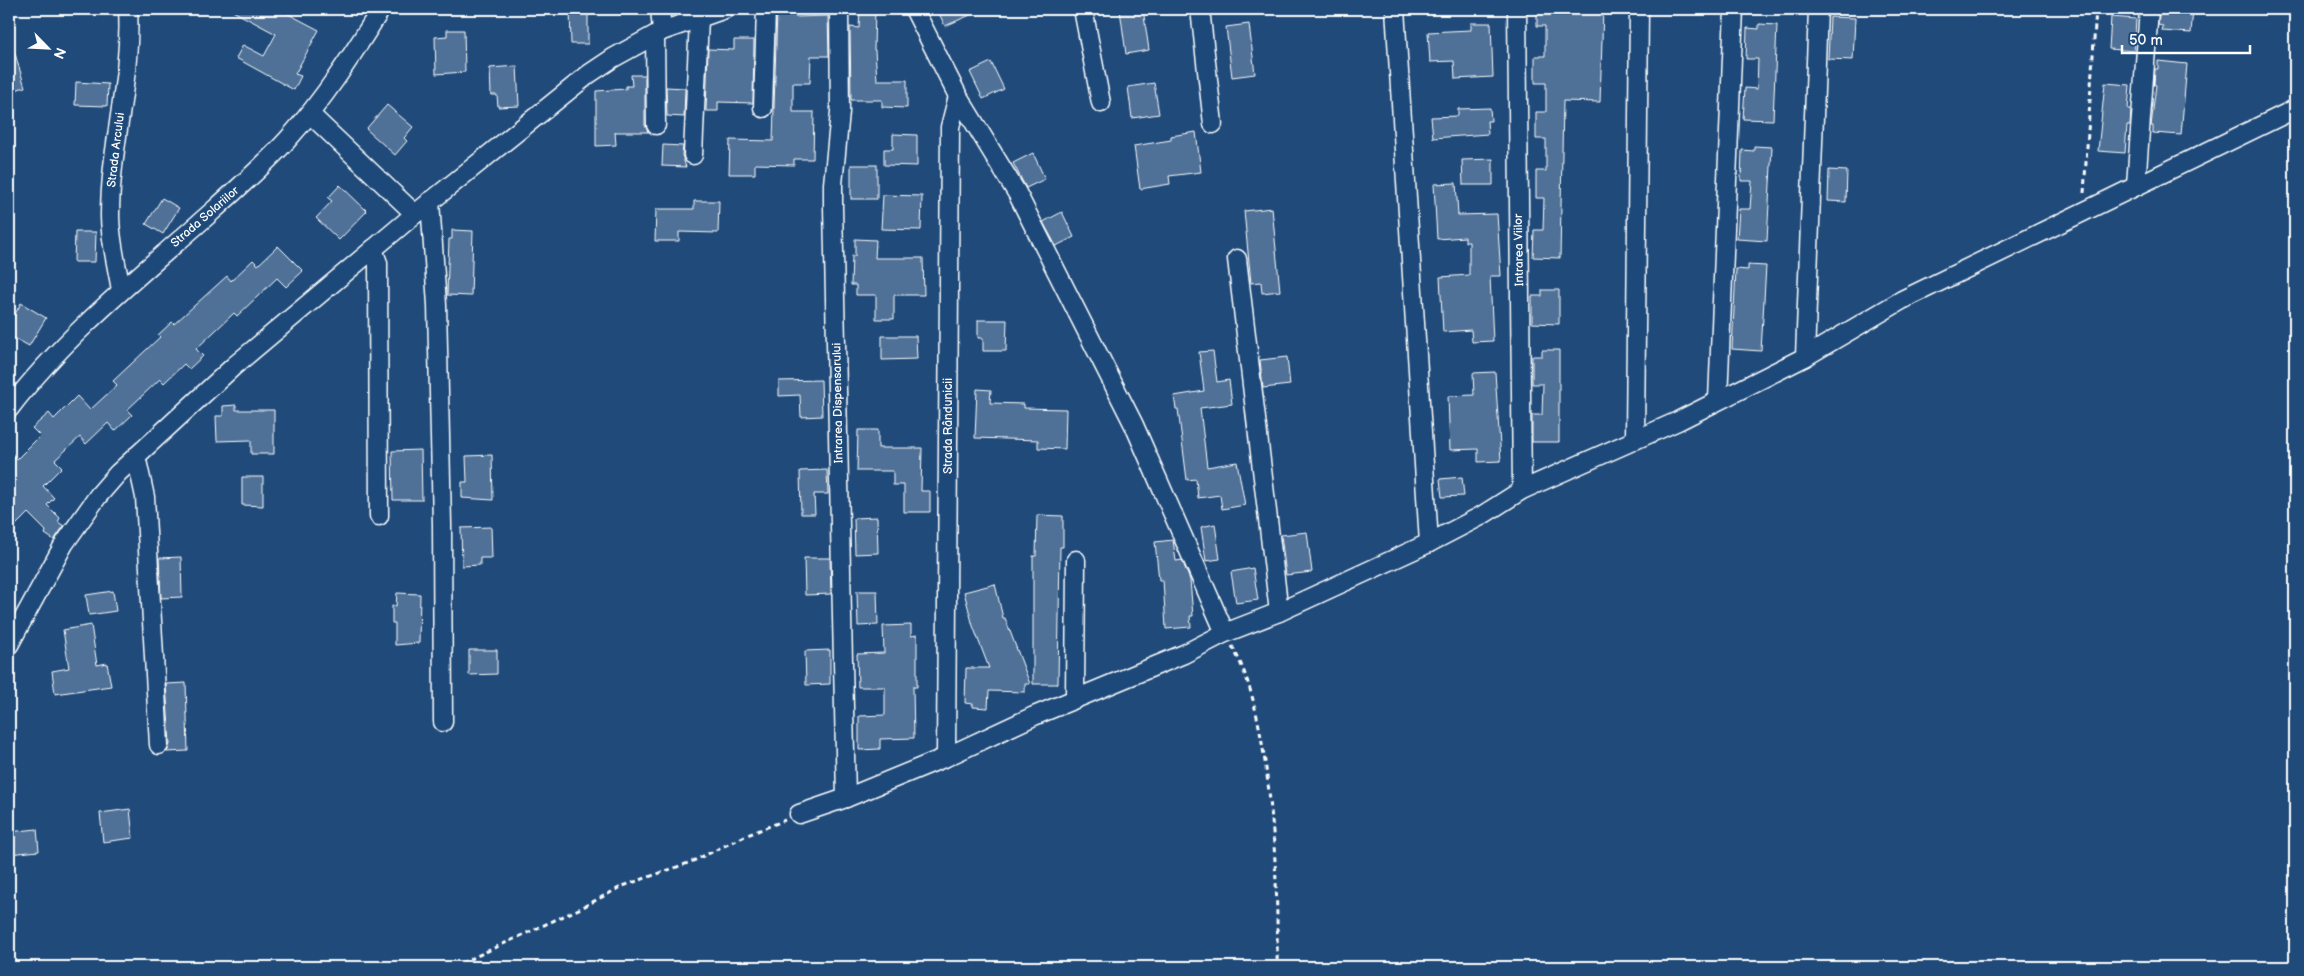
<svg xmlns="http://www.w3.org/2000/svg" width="2304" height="976" font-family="'Balsamiq Sans',sans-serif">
  <rect width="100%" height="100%" fill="#1f4a7a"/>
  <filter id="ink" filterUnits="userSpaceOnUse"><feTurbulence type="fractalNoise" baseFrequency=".02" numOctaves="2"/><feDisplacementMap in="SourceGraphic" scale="10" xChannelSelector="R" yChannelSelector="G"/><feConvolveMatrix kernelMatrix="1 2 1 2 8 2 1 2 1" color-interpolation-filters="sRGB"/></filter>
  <g filter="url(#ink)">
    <g fill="#507197" stroke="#fff">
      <path d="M 229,9 L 279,9 L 319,30 L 295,74 L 301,76 L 294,90 L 236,58 L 243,45 L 264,56 L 276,34 Z"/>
      <path d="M 570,9 L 588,9 L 588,44 L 571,44 Z"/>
      <path d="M 860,9 L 875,9 L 874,50 L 875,50 L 877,80 L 907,80 L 907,108 L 882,107 L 882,100 L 851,100 L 850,27 L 859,28 Z"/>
      <path d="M 937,9 L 984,9 L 945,26 Z"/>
      <path d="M 1143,9 L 1149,50 L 1126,54 L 1120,10 Z"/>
      <path d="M 1537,9 L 1603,9 L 1600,102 L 1563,101 L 1560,258 L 1533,257 L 1534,230 L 1543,230 L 1544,198 L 1536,198 L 1536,171 L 1546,171 L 1546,139 L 1536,139 L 1536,112 L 1546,112 L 1546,83 L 1535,83 L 1535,56 L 1545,56 L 1545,26 L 1537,26 Z"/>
      <path d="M 2160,9 L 2193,9 L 2191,33 L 2162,31 L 2163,26 L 2158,25 Z"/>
      <path d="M 777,10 L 795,11 L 795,17 L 828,16 L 829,56 L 811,56 L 810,83 L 793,83 L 793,112 L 814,112 L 813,159 L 794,159 L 794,165 L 755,164 L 755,174 L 729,174 L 730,140 L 773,141 Z"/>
      <path d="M 1830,17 L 1855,18 L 1853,60 L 1828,59 Z"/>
      <path d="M 2111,17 L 2136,19 L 2134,51 L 2109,49 Z"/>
      <path d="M 1471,23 L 1491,23 L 1493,77 L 1455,79 L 1454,61 L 1430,62 L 1428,32 L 1471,30 Z"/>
      <path d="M 1249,24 L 1255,74 L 1232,77 L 1226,27 Z"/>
      <path d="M 1759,24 L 1777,25 L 1773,120 L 1743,119 L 1745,88 L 1757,89 L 1758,59 L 1746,59 L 1747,28 L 1759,29 Z"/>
      <path d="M 447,30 L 464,30 L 465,72 L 436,74 L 435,37 L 447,36 Z"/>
      <path d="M 734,40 L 754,40 L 753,103 L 718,102 L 718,111 L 706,111 L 708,49 L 734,50 Z"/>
      <path d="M 12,44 L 25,87 L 9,92 L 9,45 Z"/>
      <path d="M 2158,61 L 2187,64 L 2181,135 L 2153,133 L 2153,126 L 2151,126 L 2156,85 L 2154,84 L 2155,69 L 2158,69 Z"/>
      <path d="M 991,62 L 1004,89 L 983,99 L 970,72 Z"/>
      <path d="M 517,66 L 519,106 L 498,107 L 497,95 L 491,95 L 490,68 Z"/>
      <path d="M 631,75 L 645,75 L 645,125 L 648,132 L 615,132 L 616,145 L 596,146 L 596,91 L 626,89 L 626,86 L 632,86 Z"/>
      <path d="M 76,82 L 108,84 L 107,106 L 75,105 Z"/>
      <path d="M 1154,83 L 1159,114 L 1132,118 L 1128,87 Z"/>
      <path d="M 2105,83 L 2130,85 L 2128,109 L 2131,109 L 2130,125 L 2127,125 L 2125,153 L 2098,151 Z"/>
      <path d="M 666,87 L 685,88 L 684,117 L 667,116 Z"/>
      <path d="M 387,105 L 413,127 L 404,138 L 407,141 L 395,155 L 366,129 Z"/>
      <path d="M 1490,108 L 1491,121 L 1487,121 L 1488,134 L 1433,138 L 1431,117 L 1458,116 L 1458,109 Z"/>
      <path d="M 1196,132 L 1201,172 L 1169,176 L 1170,184 L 1140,189 L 1134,146 L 1171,140 L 1171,136 Z"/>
      <path d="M 893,134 L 917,135 L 917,166 L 884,165 L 884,149 L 893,149 Z"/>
      <path d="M 663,145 L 683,146 L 682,155 L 686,167 L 662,166 Z"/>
      <path d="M 1754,146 L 1772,147 L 1767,241 L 1737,239 L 1739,209 L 1750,209 L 1752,181 L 1741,181 L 1742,150 L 1754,151 Z"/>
      <path d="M 1033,153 L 1045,179 L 1026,188 L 1013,163 Z"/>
      <path d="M 1493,159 L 1493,185 L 1463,185 L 1462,160 Z"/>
      <rect x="851" y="165" width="26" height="34"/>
      <path d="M 1829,170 L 1847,171 L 1846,202 L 1828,201 Z"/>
      <path d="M 1456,183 L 1458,215 L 1497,214 L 1501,276 L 1490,276 L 1493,341 L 1472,342 L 1471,330 L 1443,332 L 1440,277 L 1469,275 L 1469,242 L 1465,242 L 1465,237 L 1437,239 L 1434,184 Z"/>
      <path d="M 340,185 L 367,211 L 339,240 L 316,218 L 332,201 L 328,198 Z"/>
      <path d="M 883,195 L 922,196 L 921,230 L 881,229 Z"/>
      <path d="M 162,198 L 179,208 L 163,234 L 146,224 Z"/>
      <path d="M 694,201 L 719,201 L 718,233 L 679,232 L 679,241 L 655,241 L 656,209 L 694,209 Z"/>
      <path d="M 1272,208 L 1280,291 L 1262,293 L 1261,282 L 1251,283 L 1244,211 Z"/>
      <path d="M 1062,212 L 1074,237 L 1056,246 L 1043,222 Z"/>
      <path d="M 452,230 L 473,231 L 471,296 L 447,295 L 449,239 L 452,239 Z"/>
      <path d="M 75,232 L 96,232 L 95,262 L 74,262 Z"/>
      <path d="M 855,239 L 876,240 L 875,258 L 923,258 L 924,295 L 894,295 L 894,319 L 876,319 L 876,295 L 856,295 L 856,285 L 851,285 L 852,256 L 855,256 Z"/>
      <path d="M 278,246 L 303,271 L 286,287 L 277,278 L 237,316 L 234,313 L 196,349 L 203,356 L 189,369 L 184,364 L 164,383 L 160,379 L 127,410 L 132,415 L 115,431 L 108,423 L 86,444 L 80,437 L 55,460 L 62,467 L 43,486 L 54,498 L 47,505 L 60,518 L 58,522 L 64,526 L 54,540 L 45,534 L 46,531 L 28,513 L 9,532 L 9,450 L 17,459 L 40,436 L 32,428 L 49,413 L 54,419 L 77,396 L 90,410 L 117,385 L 113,381 L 160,337 L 158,335 L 172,322 L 174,324 L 227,276 L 231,281 L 253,260 L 258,265 Z"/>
      <path d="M 1748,265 L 1766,266 L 1761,351 L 1732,349 L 1736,269 L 1748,270 Z"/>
      <path d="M 1542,290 L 1559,290 L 1559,324 L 1532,323 L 1532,296 L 1542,296 Z"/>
      <path d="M 21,303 L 46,318 L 29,346 L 9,335 L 9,325 Z"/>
      <path d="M 978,320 L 1007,320 L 1006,351 L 983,351 L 983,338 L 978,338 Z"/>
      <path d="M 882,336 L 916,336 L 917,359 L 882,360 Z"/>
      <path d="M 1542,350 L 1559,350 L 1559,442 L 1532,442 L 1532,415 L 1542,415 L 1543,384 L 1532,384 L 1532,356 L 1542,356 Z"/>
      <path d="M 1213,351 L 1217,382 L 1229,380 L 1232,404 L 1200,408 L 1207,467 L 1237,462 L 1245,505 L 1222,509 L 1220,495 L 1198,498 L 1196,479 L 1187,480 L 1178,409 L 1176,409 L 1174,396 L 1204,391 L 1199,352 Z"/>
      <path d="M 1287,357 L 1290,385 L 1263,388 L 1260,360 Z"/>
      <path d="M 1495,372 L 1501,461 L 1478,462 L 1478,449 L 1450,450 L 1448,396 L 1474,395 L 1473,373 Z"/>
      <path d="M 821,380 L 822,416 L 801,417 L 800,395 L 779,396 L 779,381 Z"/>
      <path d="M 977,389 L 991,390 L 990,403 L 1024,404 L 1024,408 L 1066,409 L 1065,449 L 1038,448 L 1038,440 L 975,438 Z"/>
      <path d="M 236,405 L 236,410 L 274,410 L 274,454 L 251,454 L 251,440 L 217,441 L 216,416 L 223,416 L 223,406 Z"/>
      <path d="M 858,430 L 878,430 L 878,448 L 922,448 L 921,491 L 930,491 L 930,512 L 904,512 L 904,485 L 893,485 L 893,471 L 857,471 Z"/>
      <path d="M 421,450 L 422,500 L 393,500 L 392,451 Z"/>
      <path d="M 492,455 L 493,500 L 462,498 L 462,482 L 467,482 L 466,456 Z"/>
      <path d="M 827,470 L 828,494 L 814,494 L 815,514 L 801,514 L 800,471 Z"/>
      <path d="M 242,477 L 263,477 L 263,506 L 242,505 Z"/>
      <path d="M 1462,477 L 1464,496 L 1442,497 L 1440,479 Z"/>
      <path d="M 1037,515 L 1063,516 L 1063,547 L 1060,547 L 1058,684 L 1033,684 L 1033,556 L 1036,556 Z"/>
      <path d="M 877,517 L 878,553 L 855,554 L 854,518 Z"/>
      <path d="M 1215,524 L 1220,559 L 1206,561 L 1201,527 Z"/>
      <path d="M 491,527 L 492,558 L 480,558 L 480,565 L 462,566 L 461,528 Z"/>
      <path d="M 1307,532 L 1312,572 L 1286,575 L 1281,535 Z"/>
      <path d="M 1173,540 L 1176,561 L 1182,560 L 1190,580 L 1193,616 L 1190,616 L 1191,627 L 1166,629 L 1163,580 L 1159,580 L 1155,542 Z"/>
      <path d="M 181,557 L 182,597 L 161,598 L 159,558 Z"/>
      <path d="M 804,558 L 830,558 L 831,594 L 805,595 Z"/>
      <path d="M 1253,568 L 1258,600 L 1236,603 L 1231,572 Z"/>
      <path d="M 995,584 L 1003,618 L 1005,618 L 1030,684 L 1025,684 L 1025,692 L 989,691 L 988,708 L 973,707 L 973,704 L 965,703 L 966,668 L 989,668 L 973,626 L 964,592 Z"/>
      <path d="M 113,591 L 116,611 L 89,615 L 86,595 Z"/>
      <path d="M 857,591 L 877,591 L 878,625 L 858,626 Z"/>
      <path d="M 397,593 L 420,594 L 419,643 L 395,645 L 395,623 L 392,623 L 392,606 L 396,606 Z"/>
      <path d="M 91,625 L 97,665 L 107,663 L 111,686 L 55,694 L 52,671 L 69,668 L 63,630 Z"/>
      <path d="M 911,625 L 911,636 L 917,635 L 917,687 L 913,687 L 914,738 L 880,739 L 880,749 L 859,750 L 859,716 L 885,715 L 885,687 L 858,687 L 857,654 L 884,653 L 883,626 Z"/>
      <path d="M 469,650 L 497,650 L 497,674 L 469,675 Z"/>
      <path d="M 830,650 L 830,684 L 806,685 L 805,651 Z"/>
      <path d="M 186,683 L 188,751 L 167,752 L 170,744 L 166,684 Z"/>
      <path d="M 130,809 L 133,838 L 103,842 L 100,813 Z"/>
      <path d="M 37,829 L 39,851 L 9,854 L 9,832 Z"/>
    </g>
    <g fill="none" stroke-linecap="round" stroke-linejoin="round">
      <g stroke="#fff" stroke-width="21">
        <g id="street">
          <path d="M 660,9 L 662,31"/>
          <path d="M 839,9 L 840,112 L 833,184 L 833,207 L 846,798"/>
          <path d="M 914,9 L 958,96 L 1017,193 L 1134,425 L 1225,633"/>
          <path d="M 1083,9 L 1101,103"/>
          <path d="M 1200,9 L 1213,124"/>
          <path d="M 1395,9 L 1429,543"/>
          <path d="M 1517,9 L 1522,490"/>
          <path d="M 655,35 L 656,125"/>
          <path d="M 763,108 L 766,9"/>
          <path d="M 310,114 L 415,214"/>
          <path d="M 693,155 L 699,18"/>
          <path d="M 2136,185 L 2149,9"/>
          <path d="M 430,201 L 437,305 L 442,524 L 443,722"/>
          <path d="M 373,249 L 378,263 L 379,516"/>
          <path d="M 1237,259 L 1279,612"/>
          <path d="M 121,290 C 117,266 110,240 110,215 C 110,146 132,78 128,9"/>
          <path d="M 1805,357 L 1818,9"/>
          <path d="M 1718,400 L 1734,9"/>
          <path d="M 9,409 C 68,332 143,273 215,209 C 240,186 266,164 289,138 C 324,99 353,54 381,9"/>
          <path d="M 1635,439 L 1639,9"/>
          <path d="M 136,456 L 145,497 L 159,745"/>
          <path d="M 9,645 L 64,544 L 98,496 L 118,473 L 234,366 L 415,214 L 589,74 L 613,58 L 662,31 L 725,9"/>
          <path d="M 1075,699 L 1076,560"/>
          <path d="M 946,757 L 950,127 L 958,96"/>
          <path d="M 799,814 L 846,798 L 946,757 L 1034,716 L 1184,654 L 1225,633 L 1279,612 L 1429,543 L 1481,516 L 1522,490 L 1678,421 L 1805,357 L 1902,300 L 2295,109"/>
        </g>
      </g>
      <g stroke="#fff" stroke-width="3" stroke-dasharray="5 4" stroke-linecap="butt">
        <path d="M 2084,193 L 2096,9"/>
        <path d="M 1232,646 C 1251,680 1258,718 1264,755 C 1275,826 1278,896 1277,967"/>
        <path d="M 453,967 L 581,908 L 623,886 L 691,862 L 745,836 L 785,820"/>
      </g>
      <use href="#street" stroke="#1f4a7a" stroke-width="18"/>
    </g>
  </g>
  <g text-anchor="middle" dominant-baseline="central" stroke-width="4" stroke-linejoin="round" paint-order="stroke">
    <g font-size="12" fill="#fff" stroke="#1f4a7a">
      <text transform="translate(116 150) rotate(-83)">Strada Arcului</text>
      <text transform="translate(205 217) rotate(-41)">Strada Solariilor</text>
      <text transform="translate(1519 250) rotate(-91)">Intrarea Viilor</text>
      <text transform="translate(838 403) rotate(-91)">Intrarea Dispensarului</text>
      <text transform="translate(948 426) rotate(-90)">Strada Rândunicii</text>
    </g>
  </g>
  <rect width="2304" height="976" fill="none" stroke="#1f4a7a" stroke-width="30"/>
  <rect x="15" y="15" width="2274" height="946" fill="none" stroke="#fff" stroke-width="2" filter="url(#ink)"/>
  <g transform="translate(48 48) rotate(114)" stroke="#1f4a7a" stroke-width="4" paint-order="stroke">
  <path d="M0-4L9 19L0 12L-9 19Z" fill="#ffffff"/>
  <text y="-8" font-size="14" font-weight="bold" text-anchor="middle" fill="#ffffff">N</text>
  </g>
  <path d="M2122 45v8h128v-8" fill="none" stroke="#ffffff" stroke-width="2.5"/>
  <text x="2129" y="45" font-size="15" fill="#ffffff" stroke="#1f4a7a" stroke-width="4" paint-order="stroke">50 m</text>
</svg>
